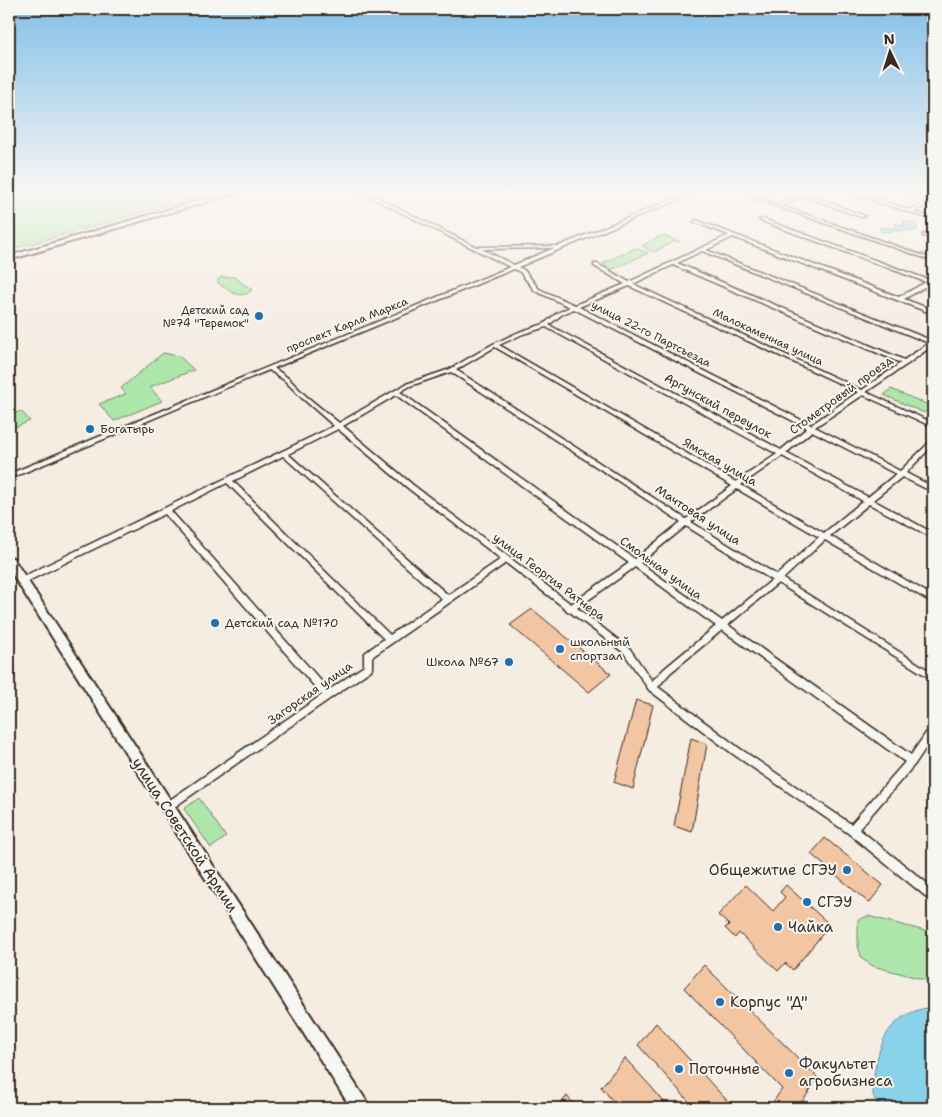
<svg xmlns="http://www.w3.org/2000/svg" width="942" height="1117" font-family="'Shantell Sans',sans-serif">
  <rect width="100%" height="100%" fill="#f5ece2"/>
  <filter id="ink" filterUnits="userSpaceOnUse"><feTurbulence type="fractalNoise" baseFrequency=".02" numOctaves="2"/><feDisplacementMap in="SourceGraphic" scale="10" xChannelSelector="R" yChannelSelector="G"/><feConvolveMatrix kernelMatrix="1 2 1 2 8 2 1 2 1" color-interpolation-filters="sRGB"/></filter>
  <g filter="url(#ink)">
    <g fill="#ade6aa" stroke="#748864">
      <path d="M 9,193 L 211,193 L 9,250 Z"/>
      <path d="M 660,236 L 665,236 L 680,242 L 675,241 L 654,252 L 642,246 Z"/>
      <path d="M 636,248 L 648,253 L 611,270 L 603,263 Z"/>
      <path d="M 222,277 L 234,277 L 251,289 L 251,291 C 238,300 228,290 218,283 L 218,279 Z"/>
      <path d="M 163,353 L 179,356 L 194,370 L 150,387 L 162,401 L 114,421 L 99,404 L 126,394 L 121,388 Z"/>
      <path d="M 891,389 L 931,406 L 924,413 L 884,395 Z"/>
      <path d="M 21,411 L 30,421 L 9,430 L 9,416 Z"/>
      <path d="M 199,798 L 226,837 L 211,848 L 184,809 Z"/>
      <path d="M 868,916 L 933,933 L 933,982 L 873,966 L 862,959 L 858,946 L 858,920 Z"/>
    </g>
    <g fill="#89d3ea" stroke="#6a8f98">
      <path d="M 906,221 L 917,224 L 917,230 L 881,232 L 879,227 L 895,228 L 895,224 L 905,225 L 903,223 Z"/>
      <path d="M 933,1007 L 933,1108 L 879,1108 C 877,1104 874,1099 873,1094 C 872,1076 879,1040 892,1027 C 903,1014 917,1009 933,1007 Z"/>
    </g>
    <g fill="#f2c6a2" stroke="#3b2a1e">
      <path d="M 532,609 L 611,674 L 589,692 L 510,625 Z"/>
      <path d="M 636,700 L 653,705 L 633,789 L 614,782 Z"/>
      <path d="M 691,738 L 707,744 L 692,832 L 674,826 Z"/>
      <path d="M 825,838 L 883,885 L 869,903 L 811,854 Z"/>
      <path d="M 746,885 L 773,911 L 785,897 L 780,892 L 786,885 L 830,925 L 793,970 L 785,963 L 778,971 L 739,933 L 735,938 L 725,928 L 729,925 L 718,915 Z"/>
      <path d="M 704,965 L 818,1078 L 798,1108 L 769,1108 L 782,1089 L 684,988 Z"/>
      <path d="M 656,1023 L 719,1092 L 734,1108 L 695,1108 L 638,1045 Z"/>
      <path d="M 625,1058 L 653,1089 L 669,1108 L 619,1108 L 601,1087 Z"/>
      <path d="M 567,1096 L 577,1108 L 557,1108 Z"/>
    </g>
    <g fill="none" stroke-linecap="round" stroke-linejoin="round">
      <g stroke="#3b2a1e" stroke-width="3">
        <g id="minor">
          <path d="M 362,193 L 368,193 L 476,247 L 559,246 L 688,193 L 694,193 L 518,267 L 524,270 L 539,289 L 575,305 L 625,284 L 594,266 L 594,264 L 598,264 L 629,282 L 729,235 L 694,222 L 694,221 L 696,220 L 899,297 L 926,282 L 759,220 L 763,219 L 929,280 L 933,279 L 933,284 L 930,284 L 904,299 L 933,310 L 933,314 L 733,237 L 706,250 L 933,341 L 933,345 L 909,363 L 908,364 L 906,365 L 866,392 L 933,423 L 933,427 L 863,395 L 815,427 L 900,471 L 931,441 L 933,440 L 933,445 L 906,473 L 933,487 L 933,492 L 902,477 L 873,500 L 933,533 L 933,538 L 869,504 L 830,536 L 933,596 L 933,603 L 825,540 L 783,579 L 933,673 L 933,680 L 778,583 L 728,625 L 911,755 L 930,727 L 933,726 L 933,737 L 915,764 L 859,829 L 933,888 L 933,900 L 929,899 L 848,833 L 733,754 L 649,690 L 624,653 L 570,612 L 567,611 L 566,609 L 506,563 L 372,657 L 372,668 L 371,670 L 170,810 L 167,812 L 164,810 L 162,807 L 164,804 L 322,695 L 165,514 L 24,583 L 18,583 L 17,581 L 18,579 L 334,426 L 302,398 L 284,380 L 269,370 L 11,478 L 9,478 L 9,474 L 510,267 ZM 554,248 L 514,265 L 482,249 ZM 702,251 L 929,343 L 904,360 L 677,263 ZM 673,265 L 901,363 L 862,390 L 633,284 ZM 514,269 L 520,272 L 535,291 L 570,307 L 557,313 L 544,324 L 519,332 L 493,344 L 450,369 L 406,384 L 339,423 L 306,396 L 288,378 L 274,368 ZM 629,286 L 858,392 L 811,425 L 579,307 ZM 574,309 L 807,428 L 781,450 L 549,325 L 561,315 ZM 546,327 L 777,454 L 736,482 L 499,345 L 523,334 ZM 495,347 L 732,486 L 686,519 L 456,370 ZM 451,372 L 681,522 L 635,559 L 400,392 L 410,386 ZM 396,395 L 629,563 L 571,604 L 413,485 L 343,426 ZM 338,429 L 409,489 L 501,559 L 448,595 L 288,454 ZM 812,431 L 896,474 L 868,497 L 786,453 ZM 283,456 L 442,599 L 390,635 L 233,481 ZM 782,456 L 863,501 L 824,533 L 741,485 ZM 227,483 L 384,639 L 365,653 L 364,655 L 364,666 L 329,690 L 171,511 ZM 737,489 L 819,537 L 777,575 L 691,522 ZM 686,526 L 772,580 L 722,621 L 640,563 ZM 635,567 L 716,626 L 664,669 L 652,681 L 630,649 L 577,608 ZM 722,630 L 905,762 L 851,824 L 739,748 L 658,687 L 670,673 Z"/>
          <path d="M 797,193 L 803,193 L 865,216 L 861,217 L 804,196 L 782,206 L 933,259 L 933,261 L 750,197 L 753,196 L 778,205 L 801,195 Z"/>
          <path d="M 850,193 L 857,193 L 910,210 L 927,201 L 906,193 C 915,193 925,201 933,198 L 932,202 L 914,212 L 933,218 L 933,220 Z"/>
          <path d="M 923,234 L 933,237 L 933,239 L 923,236 Z"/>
        </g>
      </g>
      <g stroke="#3b2a1e" stroke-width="4">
        <g id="major">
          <path d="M 226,193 L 236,193 L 9,260 L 9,256 Z"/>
          <path d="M 9,557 L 13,558 L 367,1102 L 369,1108 L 351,1108 L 9,569 Z"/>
        </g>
      </g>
      <use href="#minor" fill="#f6f6f2" fill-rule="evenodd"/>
      <use href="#major" fill="#f6f6f2" fill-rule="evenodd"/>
    </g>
  </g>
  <linearGradient id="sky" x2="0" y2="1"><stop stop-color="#82c0e9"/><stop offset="0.55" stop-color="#faf6f2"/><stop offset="1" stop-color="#faf6f2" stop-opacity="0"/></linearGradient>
  <rect width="942" height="350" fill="url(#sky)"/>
  <g fill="#1f6fb2" stroke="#f6f6f2" stroke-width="2">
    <circle cx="259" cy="316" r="5"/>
    <circle cx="90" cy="429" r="5"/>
    <circle cx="215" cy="623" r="5"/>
    <circle cx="560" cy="649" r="5"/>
    <circle cx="509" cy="662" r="5"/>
    <circle cx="847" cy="870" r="5"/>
    <circle cx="807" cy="902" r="5"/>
    <circle cx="778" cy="927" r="5"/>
    <circle cx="720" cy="1002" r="5"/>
    <circle cx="679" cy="1069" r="5"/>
    <circle cx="789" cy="1073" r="5"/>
  </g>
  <g text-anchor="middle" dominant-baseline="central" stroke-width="4" stroke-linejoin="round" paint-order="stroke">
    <g font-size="11" fill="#3b2a1e" stroke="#f6f6f2" text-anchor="end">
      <text x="249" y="310">Детский сад<tspan x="249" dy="13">№74 "Теремок"</tspan></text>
    </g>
    <g font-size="11" fill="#3b2a1e" stroke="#f6f6f2">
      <text transform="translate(347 325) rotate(-22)">проспект Карла Маркса</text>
      <text transform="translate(651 334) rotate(27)">улица 22-го Партсъезда</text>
      <text transform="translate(768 337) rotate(25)">Малокаменная улица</text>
    </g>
    <g font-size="12" fill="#3b2a1e" stroke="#f6f6f2">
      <text transform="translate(841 395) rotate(-36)">Стометровый проезд</text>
      <text transform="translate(718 406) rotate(29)">Аргунский переулок</text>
      <text transform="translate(720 462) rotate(30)">Ямская улица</text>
      <text transform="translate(698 515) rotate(33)">Мачтовая улица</text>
      <text transform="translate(661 568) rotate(36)">Смольная улица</text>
      <text transform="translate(549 577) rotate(37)">улица Георгия Ратнера</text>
      <text transform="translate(310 693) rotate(-35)">Загорская улица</text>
    </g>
    <g font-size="12" fill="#3b2a1e" stroke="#f6f6f2" text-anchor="start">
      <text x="100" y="429">Богатырь</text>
      <text x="225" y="623">Детский сад №170</text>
      <text x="570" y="642">школьный<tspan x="570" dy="14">спортзал</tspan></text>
      <text x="499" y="662" text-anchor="end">Школа №67</text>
    </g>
    <g font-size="15" fill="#3b2a1e" stroke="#f6f6f2">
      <text transform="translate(185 835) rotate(57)">улица Советской Армии</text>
    </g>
    <g font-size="15" fill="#3b2a1e" stroke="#f6f6f2" text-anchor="start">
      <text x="837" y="870" text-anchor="end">Общежитие СГЭУ</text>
      <text x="817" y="902">СГЭУ</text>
      <text x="788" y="927">Чайка</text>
      <text x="730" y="1002">Корпус "Д"</text>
      <text x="799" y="1064">Факультет<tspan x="799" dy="17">агробизнеса</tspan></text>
      <text x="689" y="1069">Поточные</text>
    </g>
  </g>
  <rect width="942" height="1117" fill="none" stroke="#f6f6f2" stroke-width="30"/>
  <rect x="15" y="15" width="912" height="1087" fill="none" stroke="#3b2a1e" stroke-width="2" filter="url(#ink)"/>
  <g transform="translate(890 52) rotate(356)" stroke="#f6f6f2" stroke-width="4" paint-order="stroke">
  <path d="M0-4L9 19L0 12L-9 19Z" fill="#3b2a1e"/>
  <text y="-8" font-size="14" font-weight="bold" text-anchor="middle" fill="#3b2a1e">N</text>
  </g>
</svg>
